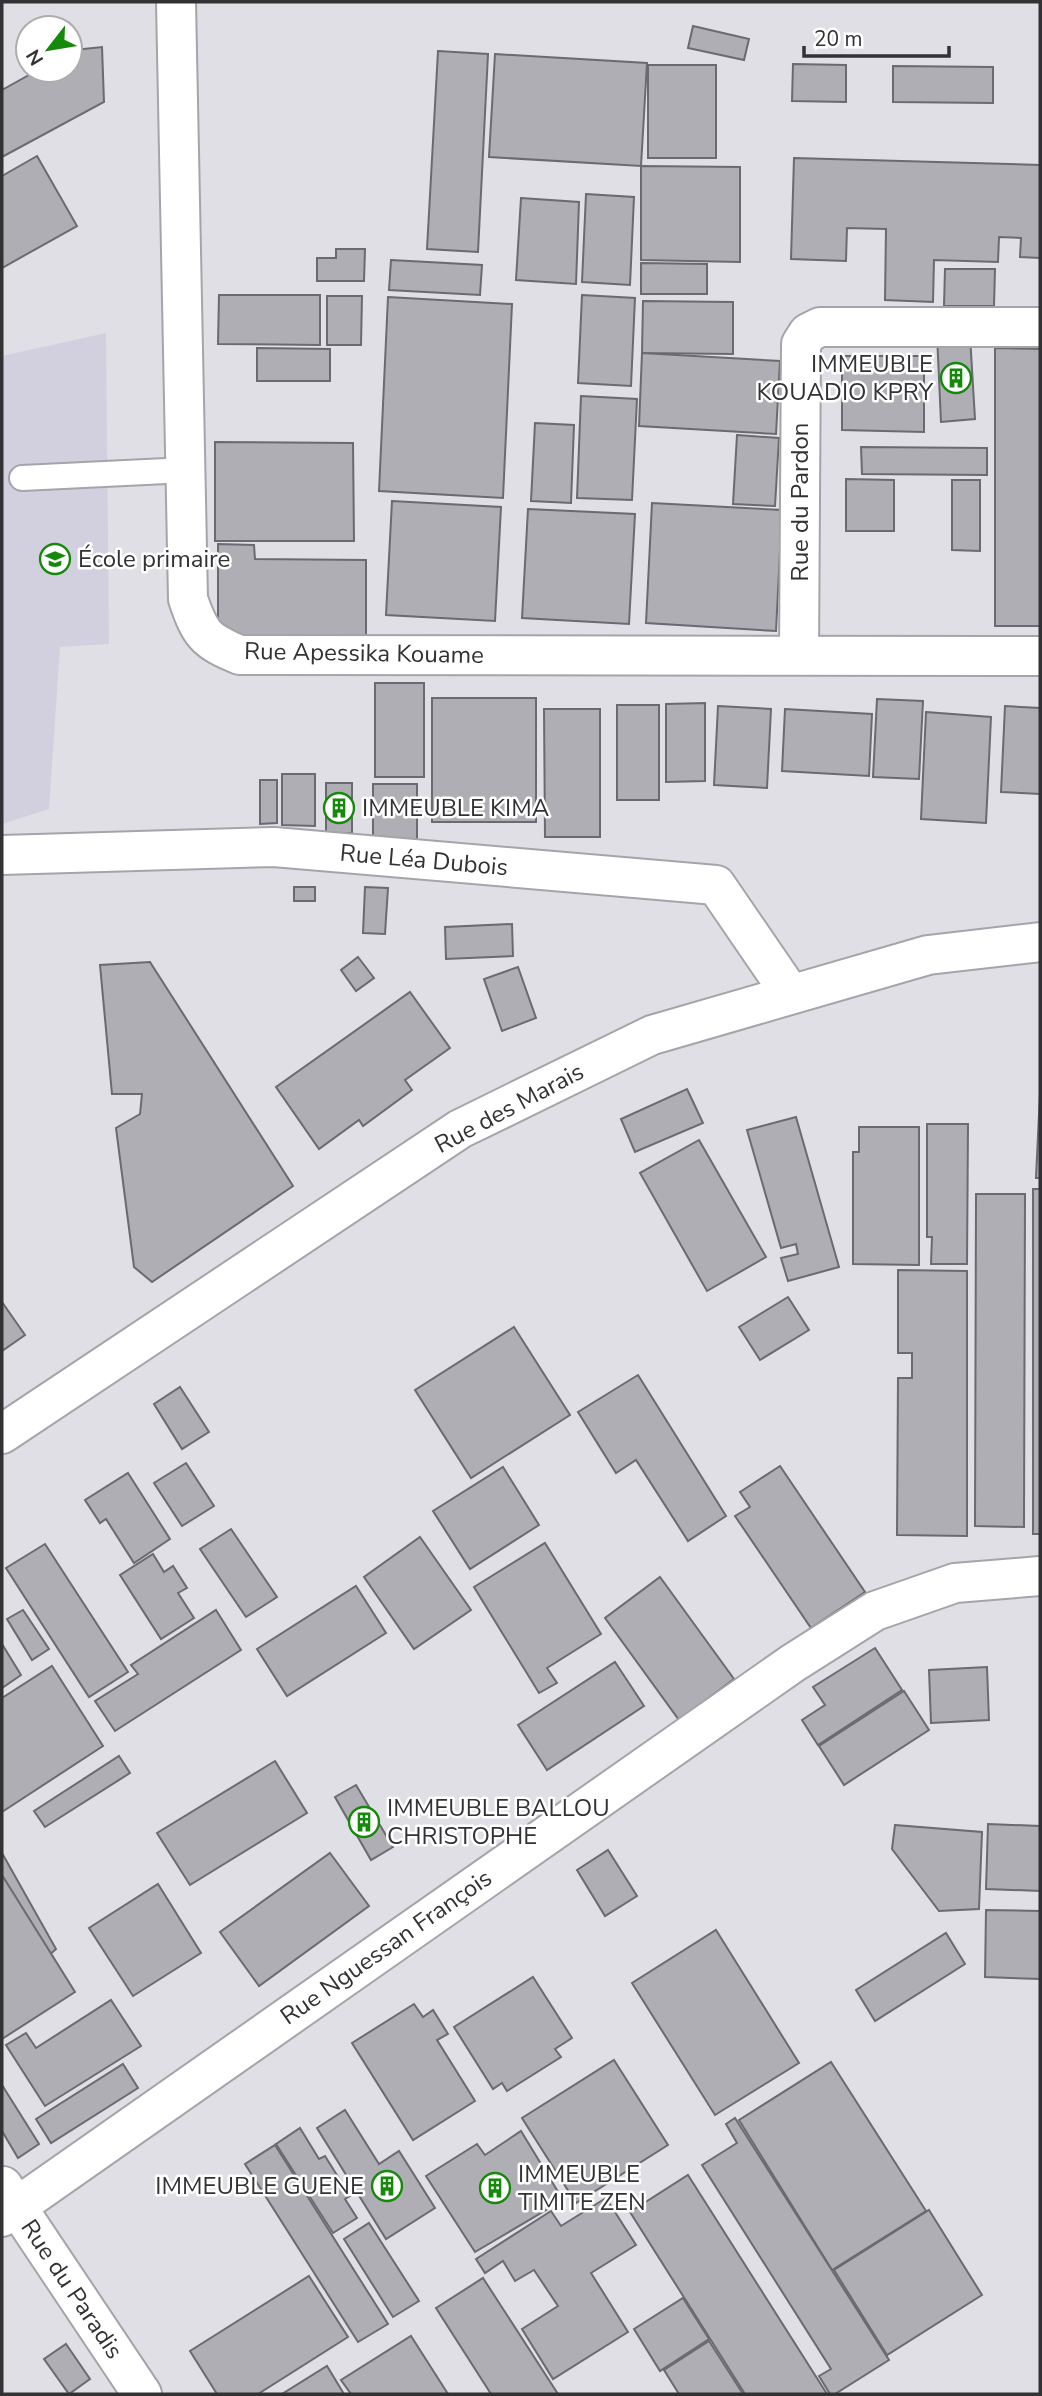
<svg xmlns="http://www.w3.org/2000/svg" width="1042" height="2396" font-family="'Nunito Sans',sans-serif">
  <rect width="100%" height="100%" fill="#e0dfe6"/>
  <path fill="#d2d0de" d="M 106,333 L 109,644 L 60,647 L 49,809 L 2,824 L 2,356 Z"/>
  <g fill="#afaeb5" stroke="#6a6a70" stroke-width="2">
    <path d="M 693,26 L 749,39 L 744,60 L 688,48 Z"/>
    <path d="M 102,47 L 104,102 L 2,157 L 2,90 L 38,70 L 70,70 L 70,52 L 74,50 Z"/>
    <path d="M 438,51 L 488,54 L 478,252 L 427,249 Z"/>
    <path d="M 495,54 L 647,63 L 641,166 L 489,157 Z"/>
    <path d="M 793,64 L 846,65 L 846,102 L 792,101 Z"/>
    <rect x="648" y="65" width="68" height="93"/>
    <path d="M 893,66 L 993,67 L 993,103 L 893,102 Z"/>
    <path d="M 37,156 L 77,226 L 2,268 L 2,176 Z"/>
    <path d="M 794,158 L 1040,165 L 1040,258 L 1020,257 L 1021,238 L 999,237 L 998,262 L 934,260 L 933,302 L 885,300 L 886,229 L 847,228 L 846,261 L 791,259 Z"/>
    <path d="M 641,166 L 740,167 L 740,262 L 641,260 Z"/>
    <path d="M 586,194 L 634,197 L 630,285 L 582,282 Z"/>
    <path d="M 521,198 L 579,202 L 576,284 L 516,280 Z"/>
    <path d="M 336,249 L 365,249 L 364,281 L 317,281 L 317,258 L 336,258 Z"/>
    <path d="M 391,260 L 482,265 L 480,295 L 389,290 Z"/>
    <path d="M 641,263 L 707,264 L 707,294 L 641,294 Z"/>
    <path d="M 945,269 L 995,269 L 994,306 L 944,306 Z"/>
    <path d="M 219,295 L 320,295 L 320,345 L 218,344 Z"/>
    <path d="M 582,295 L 635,298 L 631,386 L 578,383 Z"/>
    <path d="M 327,296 L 362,296 L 361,345 L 327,345 Z"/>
    <path d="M 388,297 L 512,304 L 503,498 L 379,491 Z"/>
    <path d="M 643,301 L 733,302 L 733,354 L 642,353 Z"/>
    <path d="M 937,335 L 970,336 L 975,419 L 941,422 Z"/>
    <path d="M 257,348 L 330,349 L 330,381 L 257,381 Z"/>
    <path d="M 995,348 L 1040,349 L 1040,626 L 995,626 Z"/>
    <path d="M 642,353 L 780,361 L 776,434 L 639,426 Z"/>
    <path d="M 842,356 L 924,356 L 924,432 L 842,430 Z"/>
    <path d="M 581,396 L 637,399 L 632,500 L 577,498 Z"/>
    <path d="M 535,423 L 574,425 L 571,503 L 531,501 Z"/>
    <path d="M 737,435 L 779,438 L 775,506 L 733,504 Z"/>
    <path d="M 215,442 L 353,443 L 354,541 L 215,541 Z"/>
    <path d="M 861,447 L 987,448 L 987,475 L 862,474 Z"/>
    <path d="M 846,479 L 894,480 L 894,531 L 846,531 Z"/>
    <path d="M 952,480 L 980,480 L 980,551 L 952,550 Z"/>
    <path d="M 392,501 L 501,507 L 495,621 L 386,615 Z"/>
    <path d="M 652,503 L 782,510 L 776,631 L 646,623 Z"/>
    <path d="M 528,509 L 635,514 L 629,624 L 522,618 Z"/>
    <path d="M 218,544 L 254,545 L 255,559 L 366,560 L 366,637 L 218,636 Z"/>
    <rect x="375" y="683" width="49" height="94"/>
    <rect x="432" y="698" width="104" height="124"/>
    <path d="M 877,699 L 923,701 L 919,779 L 873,777 Z"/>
    <path d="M 705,703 L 705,781 L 666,782 L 666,704 Z"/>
    <rect x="617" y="705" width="42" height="95"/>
    <path d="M 718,706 L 771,709 L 767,788 L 714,785 Z"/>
    <path d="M 1005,706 L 1040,708 L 1040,794 L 1001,792 Z"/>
    <path d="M 544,709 L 600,709 L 600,837 L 545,837 Z"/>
    <path d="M 785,709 L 872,714 L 869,776 L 782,771 Z"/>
    <path d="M 926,712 L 991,717 L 986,823 L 921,819 Z"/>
    <path d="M 282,774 L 315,774 L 315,826 L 282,825 Z"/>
    <path d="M 260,780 L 277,780 L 277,823 L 260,824 Z"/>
    <rect x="326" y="783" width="26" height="50"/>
    <rect x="373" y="784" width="44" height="60"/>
    <rect x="294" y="887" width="21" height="14"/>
    <path d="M 365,887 L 388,888 L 385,934 L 363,933 Z"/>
    <path d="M 512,924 L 513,956 L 446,959 L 445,927 Z"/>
    <path d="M 358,957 L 374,978 L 356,991 L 341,970 Z"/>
    <path d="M 150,962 L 293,1186 L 152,1282 L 134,1267 L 116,1128 L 140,1114 L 142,1094 L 112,1094 L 100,965 Z"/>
    <path d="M 518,967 L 536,1018 L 502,1031 L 484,979 Z"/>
    <path d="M 410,992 L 450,1048 L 405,1080 L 412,1090 L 363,1126 L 359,1120 L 319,1149 L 276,1087 Z"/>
    <path d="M 687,1089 L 703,1123 L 635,1152 L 621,1119 Z"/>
    <path d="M 1040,1093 L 1040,1178 L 1036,1178 Z"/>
    <path d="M 796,1117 L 839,1267 L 788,1281 L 781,1258 L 798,1254 L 796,1244 L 781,1248 L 747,1130 Z"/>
    <path d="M 927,1124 L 968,1124 L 967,1264 L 931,1264 L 932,1237 L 927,1237 Z"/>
    <path d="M 859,1127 L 919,1127 L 919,1265 L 853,1264 L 853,1152 L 859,1152 Z"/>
    <path d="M 699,1140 L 766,1257 L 707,1291 L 640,1173 Z"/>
    <rect x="1033" y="1189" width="7" height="345"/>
    <path d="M 976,1194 L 1025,1194 L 1024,1527 L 975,1526 Z"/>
    <path d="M 898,1270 L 967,1271 L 967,1536 L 897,1535 L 898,1378 L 912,1378 L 912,1353 L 898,1353 Z"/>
    <path d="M 788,1297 L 809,1330 L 760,1360 L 739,1327 Z"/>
    <path d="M 2,1302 L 25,1335 L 2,1351 Z"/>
    <path d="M 514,1327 L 570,1415 L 471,1478 L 415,1390 Z"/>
    <path d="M 638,1375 L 726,1516 L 688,1541 L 636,1460 L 616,1473 L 578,1412 Z"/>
    <path d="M 180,1387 L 209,1432 L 182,1449 L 154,1404 Z"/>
    <path d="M 186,1463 L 214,1506 L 182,1526 L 154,1483 Z"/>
    <path d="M 780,1466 L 865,1592 L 811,1628 L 735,1516 L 750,1507 L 740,1492 Z"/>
    <path d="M 503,1467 L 539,1525 L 470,1569 L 433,1511 Z"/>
    <path d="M 128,1473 L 170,1539 L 134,1563 L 106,1519 L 100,1523 L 85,1500 Z"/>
    <path d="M 231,1529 L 277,1597 L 246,1617 L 200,1549 Z"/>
    <path d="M 420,1537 L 471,1610 L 414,1649 L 364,1577 Z"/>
    <path d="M 545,1543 L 601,1634 L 547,1668 L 557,1683 L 539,1693 L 474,1587 Z"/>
    <path d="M 45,1544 L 128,1672 L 89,1697 L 6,1568 Z"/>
    <path d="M 153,1554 L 164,1572 L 173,1566 L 187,1588 L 178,1593 L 194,1618 L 161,1639 L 120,1575 Z"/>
    <path d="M 660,1577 L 734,1679 L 679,1720 L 605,1618 Z"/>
    <path d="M 356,1586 L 386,1633 L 287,1696 L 257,1649 Z"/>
    <path d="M 23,1610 L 49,1649 L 32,1660 L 7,1619 Z"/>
    <path d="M 216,1610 L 241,1650 L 115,1731 L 95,1701 L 138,1674 L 131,1665 Z"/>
    <path d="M 2,1644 L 21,1675 L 2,1688 Z"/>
    <path d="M 875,1648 L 902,1690 L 818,1745 L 802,1720 L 825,1705 L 813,1687 Z"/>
    <path d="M 615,1662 L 644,1706 L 547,1770 L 518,1725 Z"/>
    <path d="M 52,1666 L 103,1746 L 2,1812 L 2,1698 Z"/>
    <path d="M 987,1667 L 989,1720 L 931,1723 L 929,1670 Z"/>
    <path d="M 904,1691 L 929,1730 L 844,1785 L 819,1746 Z"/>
    <path d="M 119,1756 L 130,1773 L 45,1827 L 34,1811 Z"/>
    <path d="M 275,1761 L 307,1813 L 190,1885 L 157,1833 Z"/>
    <path d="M 356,1785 L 393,1847 L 371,1860 L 335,1797 Z"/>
    <path d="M 988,1824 L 1040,1826 L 1040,1891 L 986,1889 Z"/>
    <path d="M 895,1825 L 982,1832 L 979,1909 L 939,1911 L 892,1849 Z"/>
    <path d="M 608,1850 L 637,1896 L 605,1916 L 577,1870 Z"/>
    <path d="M 2,1853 L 56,1949 L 2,1997 Z"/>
    <path d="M 330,1853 L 369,1906 L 259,1986 L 220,1932 Z"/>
    <path d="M 2,1875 L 75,1992 L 2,2039 Z"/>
    <path d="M 158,1884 L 201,1953 L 133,1996 L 89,1928 Z"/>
    <path d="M 986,1910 L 1040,1911 L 1040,1979 L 985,1977 Z"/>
    <path d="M 716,1930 L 799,2063 L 715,2115 L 632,1983 Z"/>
    <path d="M 946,1933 L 965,1964 L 875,2021 L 856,1990 Z"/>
    <path d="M 533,1977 L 572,2038 L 555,2049 L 561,2057 L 507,2091 L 502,2083 L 493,2089 L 454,2027 Z"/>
    <path d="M 111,2000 L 141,2046 L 45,2106 L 6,2045 L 26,2033 L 36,2048 Z"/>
    <path d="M 414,2004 L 423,2017 L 433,2010 L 448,2034 L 437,2040 L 475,2101 L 413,2140 L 352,2043 Z"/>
    <path d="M 614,2060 L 668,2145 L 576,2203 L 522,2118 Z"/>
    <path d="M 831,2062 L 926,2211 L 832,2270 L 739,2120 Z"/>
    <path d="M 123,2064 L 138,2088 L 51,2143 L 36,2119 Z"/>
    <path d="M 2,2085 L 39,2144 L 18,2158 L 2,2131 Z"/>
    <path d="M 345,2110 L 379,2164 L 399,2151 L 435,2208 L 386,2239 L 317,2128 Z"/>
    <path d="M 735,2118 L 889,2360 L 835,2394 L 830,2394 L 819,2376 L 831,2369 L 702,2165 L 737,2143 L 726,2124 Z"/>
    <path d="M 300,2128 L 319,2159 L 325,2156 L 350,2196 L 345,2199 L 357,2218 L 333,2233 L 276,2144 Z"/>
    <path d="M 521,2131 L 563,2200 L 475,2252 L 426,2176 L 477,2144 L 485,2155 Z"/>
    <path d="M 275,2145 L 388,2324 L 358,2342 L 245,2164 Z"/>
    <path d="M 688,2175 L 827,2394 L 745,2394 L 630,2212 Z"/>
    <path d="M 606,2198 L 636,2245 L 591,2273 L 628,2332 L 553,2379 L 522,2329 L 558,2306 L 534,2270 L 515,2281 L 503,2261 L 485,2273 L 476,2259 L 551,2211 L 561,2226 Z"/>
    <path d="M 929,2210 L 982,2295 L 887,2355 L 834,2270 Z"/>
    <path d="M 369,2223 L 419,2301 L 393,2317 L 344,2239 Z"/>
    <path d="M 309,2276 L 348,2337 L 258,2394 L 217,2394 L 190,2351 Z"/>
    <path d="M 483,2278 L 558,2394 L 491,2394 L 436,2308 Z"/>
    <path d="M 683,2298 L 709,2339 L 660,2371 L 634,2329 Z"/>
    <path d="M 411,2336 L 448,2394 L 351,2394 L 341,2380 Z"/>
    <path d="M 709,2341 L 743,2394 L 679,2394 L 664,2370 Z"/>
    <path d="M 66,2344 L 90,2379 L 69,2394 L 44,2359 Z"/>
    <path d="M 327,2366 L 344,2394 L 282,2394 Z"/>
  </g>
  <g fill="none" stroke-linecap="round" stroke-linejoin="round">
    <g stroke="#a5a4ab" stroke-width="28">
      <path id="service" d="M 22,478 L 187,470"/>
    </g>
    <g stroke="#a5a4ab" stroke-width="42">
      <g id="minor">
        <path d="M 176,2 L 188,599 C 200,634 205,641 240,655 L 1040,656"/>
        <path d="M 799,655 L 801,344 L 808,333 L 820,327 L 1040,327"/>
        <path d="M 2,855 L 274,847 L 716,885 L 790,993"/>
        <path d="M 3,2186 L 142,2394"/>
        <path d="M 2,2217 L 793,1663 L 875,1611 L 955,1583 L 1040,1576"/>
      </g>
    </g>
    <g stroke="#a5a4ab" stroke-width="42">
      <path id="tertiary" d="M 2,1434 L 460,1129 L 652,1035 L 928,955 L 1040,942"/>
    </g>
    <use href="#service" stroke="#fff" stroke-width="24"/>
    <use href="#minor" stroke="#fff" stroke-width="38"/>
    <use href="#tertiary" stroke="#fff" stroke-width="38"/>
  </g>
  <defs>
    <g id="building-ring" transform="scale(1.575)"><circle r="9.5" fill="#fff" stroke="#158909" stroke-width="1.5"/><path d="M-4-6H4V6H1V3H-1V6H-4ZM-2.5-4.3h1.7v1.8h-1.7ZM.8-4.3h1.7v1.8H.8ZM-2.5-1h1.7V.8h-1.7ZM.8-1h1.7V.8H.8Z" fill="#158909"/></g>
    <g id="school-ring" transform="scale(1.575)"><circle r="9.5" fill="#fff" stroke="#158909" stroke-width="1.5"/><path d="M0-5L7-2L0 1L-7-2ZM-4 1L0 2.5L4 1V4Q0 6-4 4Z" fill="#158909"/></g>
  </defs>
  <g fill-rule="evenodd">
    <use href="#building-ring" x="956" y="378"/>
    <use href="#school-ring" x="55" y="559"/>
    <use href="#building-ring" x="339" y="808"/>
    <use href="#building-ring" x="364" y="1822"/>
    <use href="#building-ring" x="387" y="2186"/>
    <use href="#building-ring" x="495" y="2188"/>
  </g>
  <g text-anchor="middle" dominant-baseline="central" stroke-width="5" stroke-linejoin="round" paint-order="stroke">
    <g font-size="24" fill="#323235" stroke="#fff" text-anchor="start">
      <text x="933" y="364" text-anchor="end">IMMEUBLE<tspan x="933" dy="28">KOUADIO KPRY</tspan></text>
      <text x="78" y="559">École primaire</text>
      <text x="362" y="808">IMMEUBLE KIMA</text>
      <text x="387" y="1808">IMMEUBLE BALLOU<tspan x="387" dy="28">CHRISTOPHE</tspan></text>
      <text x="518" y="2174">IMMEUBLE<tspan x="518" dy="28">TIMITE ZEN</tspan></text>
      <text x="364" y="2186" text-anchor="end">IMMEUBLE GUENE</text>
    </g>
    <g font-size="24" fill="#323235" stroke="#fff">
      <text transform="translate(800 502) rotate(-90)">Rue du Pardon</text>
      <text transform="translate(364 653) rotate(1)">Rue Apessika Kouame</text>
      <text transform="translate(424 860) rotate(5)">Rue Léa Dubois</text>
      <text transform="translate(509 1108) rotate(-28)">Rue des Marais</text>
      <text transform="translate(386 1947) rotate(-35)">Rue Nguessan François</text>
      <text transform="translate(72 2289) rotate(56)">Rue du Paradis</text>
    </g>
  </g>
  <rect width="1042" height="2396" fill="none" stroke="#323235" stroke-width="7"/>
  <g transform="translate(49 49) rotate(239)"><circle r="33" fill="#ffffff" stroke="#adadae" stroke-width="2"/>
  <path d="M0-5L12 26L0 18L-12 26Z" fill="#158909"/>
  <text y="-10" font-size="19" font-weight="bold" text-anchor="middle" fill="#323235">N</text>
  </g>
  <path d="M804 46v10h145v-10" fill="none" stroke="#323235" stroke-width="3.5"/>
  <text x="814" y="46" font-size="21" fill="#323235" stroke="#ffffff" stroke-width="5" paint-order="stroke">20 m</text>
</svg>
